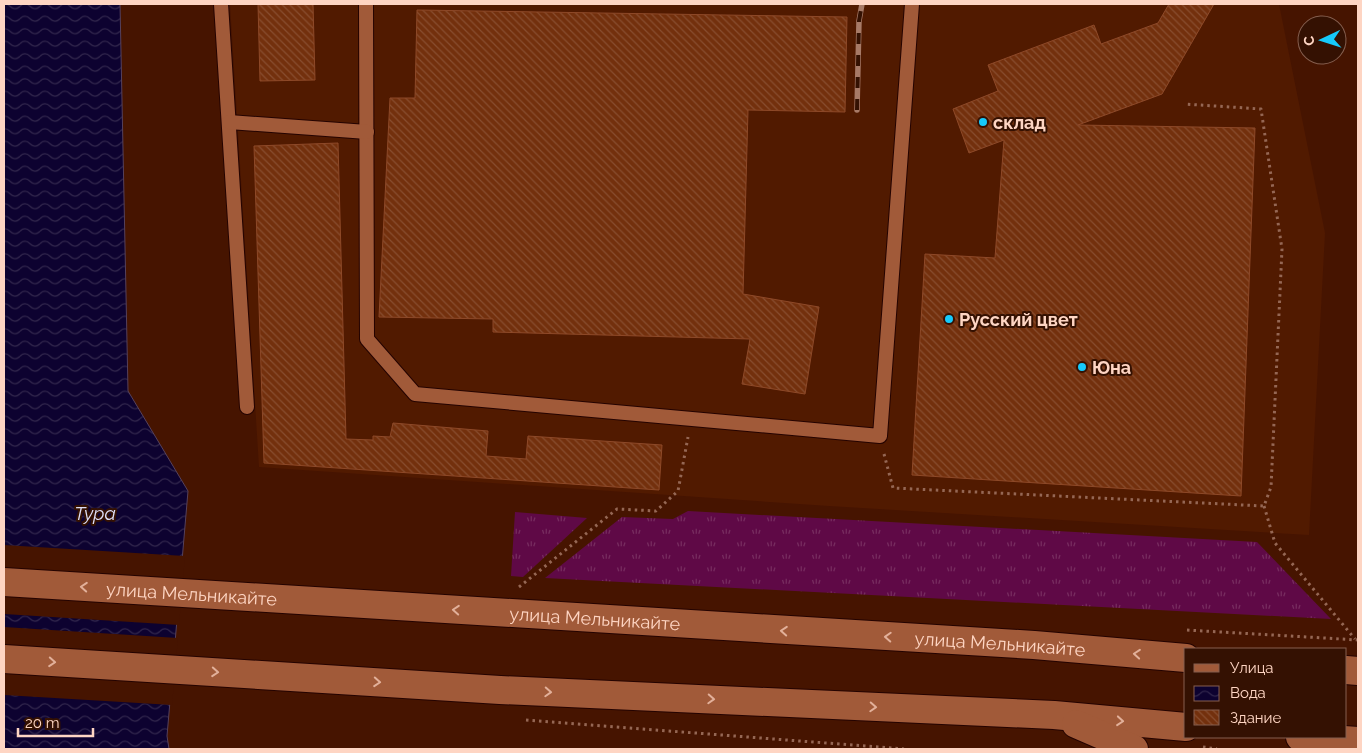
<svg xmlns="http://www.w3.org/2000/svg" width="1362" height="753" font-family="Raleway,sans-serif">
  <defs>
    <pattern id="grass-tufts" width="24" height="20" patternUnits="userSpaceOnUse" patternTransform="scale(1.25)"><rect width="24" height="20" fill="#5f0946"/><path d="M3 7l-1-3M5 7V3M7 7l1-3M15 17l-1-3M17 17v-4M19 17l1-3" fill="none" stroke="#772c5f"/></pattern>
    <pattern id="water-waves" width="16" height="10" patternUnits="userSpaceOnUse" patternTransform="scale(1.25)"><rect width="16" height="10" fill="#0d0230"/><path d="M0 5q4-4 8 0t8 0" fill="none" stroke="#31264c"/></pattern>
    <pattern id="building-back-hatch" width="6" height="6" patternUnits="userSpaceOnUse" patternTransform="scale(1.25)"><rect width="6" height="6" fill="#73300d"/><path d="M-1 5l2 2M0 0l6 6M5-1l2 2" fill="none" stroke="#884d2f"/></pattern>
  </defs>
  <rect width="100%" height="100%" fill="#461400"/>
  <path fill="#511a00" d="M 230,4 L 1279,4 L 1325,233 L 1309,535 L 829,506 L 259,467 Z"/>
  <g fill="url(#grass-tufts)">
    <path d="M 688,511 L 1257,542 L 1331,619 L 545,578 L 622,517 L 673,519 Z"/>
    <path d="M 515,512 L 587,518 L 523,577 L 511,576 Z"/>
  </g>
  <path fill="url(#water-waves)" stroke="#55415c" d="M 4,4 L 120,4 L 128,391 L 188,491 L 167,736 L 169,749 L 4,749 Z"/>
  <g fill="#461400">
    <path d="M 4,545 L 185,556 L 179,625 L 4,614 Z"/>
    <path d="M 4,627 L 178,638 L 172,705 L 4,695 Z"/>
  </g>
  <g fill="url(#building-back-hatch)" stroke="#8e4928">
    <path d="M 258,4 L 313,4 L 315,80 L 260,81 Z"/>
    <path d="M 1169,4 L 1214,4 L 1162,94 L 1078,125 L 1255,128 L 1241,496 L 912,475 L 925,254 L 995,258 L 1004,140 L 969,153 L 953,109 L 998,91 L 988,65 L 1094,25 L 1101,44 L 1158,23 Z"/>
    <path d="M 417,10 L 847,17 L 845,112 L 748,110 L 743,294 L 819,307 L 805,394 L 742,384 L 750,339 L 493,332 L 493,319 L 379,317 L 390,98 L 415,98 Z"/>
    <path d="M 338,143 L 346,439 L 373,440 L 373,436 L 390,437 L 393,423 L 488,431 L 486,456 L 526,459 L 528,436 L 662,445 L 659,490 L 264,463 L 254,146 Z"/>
  </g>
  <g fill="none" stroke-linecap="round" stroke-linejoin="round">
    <g stroke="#240300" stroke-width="16">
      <g id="lane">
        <path d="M 221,4 L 247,407"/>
        <path d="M 366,4 L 367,339 L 415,394 L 880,436 L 912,4"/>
        <path d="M 229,122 L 367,132"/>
      </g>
    </g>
    <g stroke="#240300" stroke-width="30">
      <g id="secondary">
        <path id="s1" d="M 4,582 L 1034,645 L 1186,658"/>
        <path d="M 4,659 L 500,690 L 1054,715 L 1186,727"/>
        <path d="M 1346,670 L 1358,671"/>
        <path d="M 1076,724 L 1134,749"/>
        <path d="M 1300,737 L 1358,741"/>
      </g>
    </g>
    <g stroke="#956754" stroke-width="3" stroke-dasharray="2.5 4" stroke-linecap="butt">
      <path d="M 884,454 L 893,488 L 1264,506 L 1271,487 L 1282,249 L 1261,109 L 1184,104"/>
      <path d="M 1264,506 L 1275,543 L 1355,639"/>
      <path d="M 519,587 L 617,509 L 656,511 L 678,491 L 688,437"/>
      <path d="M 1187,630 L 1358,640"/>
      <path d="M 526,720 L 904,749"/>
      <path d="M 1203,747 L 1217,749"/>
    </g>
    <use href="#lane" stroke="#a15a39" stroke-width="14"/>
    <use href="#secondary" stroke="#a15a39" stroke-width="28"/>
    <g stroke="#a77a67" stroke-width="5.5">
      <path id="rail" d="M 857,110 L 859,21 L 862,4"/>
    </g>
    <use href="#rail" stroke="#341102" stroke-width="4" stroke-dasharray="11" stroke-linecap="butt"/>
  </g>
  <defs><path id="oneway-chevron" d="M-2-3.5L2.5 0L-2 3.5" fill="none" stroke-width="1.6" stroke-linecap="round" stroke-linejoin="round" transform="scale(1.25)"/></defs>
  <g stroke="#e2b09a">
    <use href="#oneway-chevron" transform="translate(84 587) rotate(-176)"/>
    <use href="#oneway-chevron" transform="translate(456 610) rotate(-176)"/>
    <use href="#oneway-chevron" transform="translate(784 631) rotate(-176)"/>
    <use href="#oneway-chevron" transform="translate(888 637) rotate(-177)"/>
    <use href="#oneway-chevron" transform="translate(1137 654) rotate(-175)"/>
    <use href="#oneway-chevron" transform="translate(52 662) rotate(4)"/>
    <use href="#oneway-chevron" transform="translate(215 672) rotate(4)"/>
    <use href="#oneway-chevron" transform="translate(377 682) rotate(4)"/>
    <use href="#oneway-chevron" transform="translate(548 692) rotate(3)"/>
    <use href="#oneway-chevron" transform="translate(711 699) rotate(3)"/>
    <use href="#oneway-chevron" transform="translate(873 707) rotate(3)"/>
    <use href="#oneway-chevron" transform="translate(1120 721) rotate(5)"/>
  </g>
  <g fill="#16cafb" stroke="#341102" stroke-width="2">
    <circle cx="983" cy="122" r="5"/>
    <circle cx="949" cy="319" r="5"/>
    <circle cx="1082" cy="367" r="5"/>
  </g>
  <g text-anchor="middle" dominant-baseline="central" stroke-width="4" stroke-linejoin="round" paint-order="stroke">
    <g font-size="18" font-weight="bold" fill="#fed5c3" stroke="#341102" text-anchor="start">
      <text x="993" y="122">склад</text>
      <text x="959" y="319">Русский цвет</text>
      <text x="1092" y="367">Юна</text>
    </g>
    <g font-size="18" fill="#fed5c3" stroke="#341102">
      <text stroke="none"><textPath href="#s1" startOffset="188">улица Мельникайте</textPath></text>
      <text stroke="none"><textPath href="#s1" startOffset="592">улица Мельникайте</textPath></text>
      <text stroke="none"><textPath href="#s1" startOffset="998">улица Мельникайте</textPath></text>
    </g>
    <g font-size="19" font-style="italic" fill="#dedff8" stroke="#341102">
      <text x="95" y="513">Тура</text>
    </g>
  </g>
  <rect width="1362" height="753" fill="none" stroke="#fed5c3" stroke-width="10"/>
  <rect x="1184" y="648" width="162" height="90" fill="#341102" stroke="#855f4f"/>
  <rect x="1194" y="664" width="25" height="8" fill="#a15a39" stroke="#855f4f"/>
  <text x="1230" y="673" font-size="15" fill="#fed5c3">Улица</text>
  <rect x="1194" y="686" width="25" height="15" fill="url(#water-waves)" stroke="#855f4f"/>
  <text x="1230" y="698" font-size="15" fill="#fed5c3">Вода</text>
  <rect x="1194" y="710" width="25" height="15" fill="url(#building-back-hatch)" stroke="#855f4f"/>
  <text x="1230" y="723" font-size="15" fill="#fed5c3">Здание</text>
  <g transform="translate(1322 40) rotate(266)"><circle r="24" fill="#341102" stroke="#855f4f"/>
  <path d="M0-4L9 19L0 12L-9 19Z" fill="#16cafb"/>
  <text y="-8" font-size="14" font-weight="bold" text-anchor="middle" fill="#fed5c3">С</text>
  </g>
  <path d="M18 728v8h75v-8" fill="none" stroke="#fed5c3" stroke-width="2.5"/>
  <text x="25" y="728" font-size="15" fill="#fed5c3" stroke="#341102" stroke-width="4" paint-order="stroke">20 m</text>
</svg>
